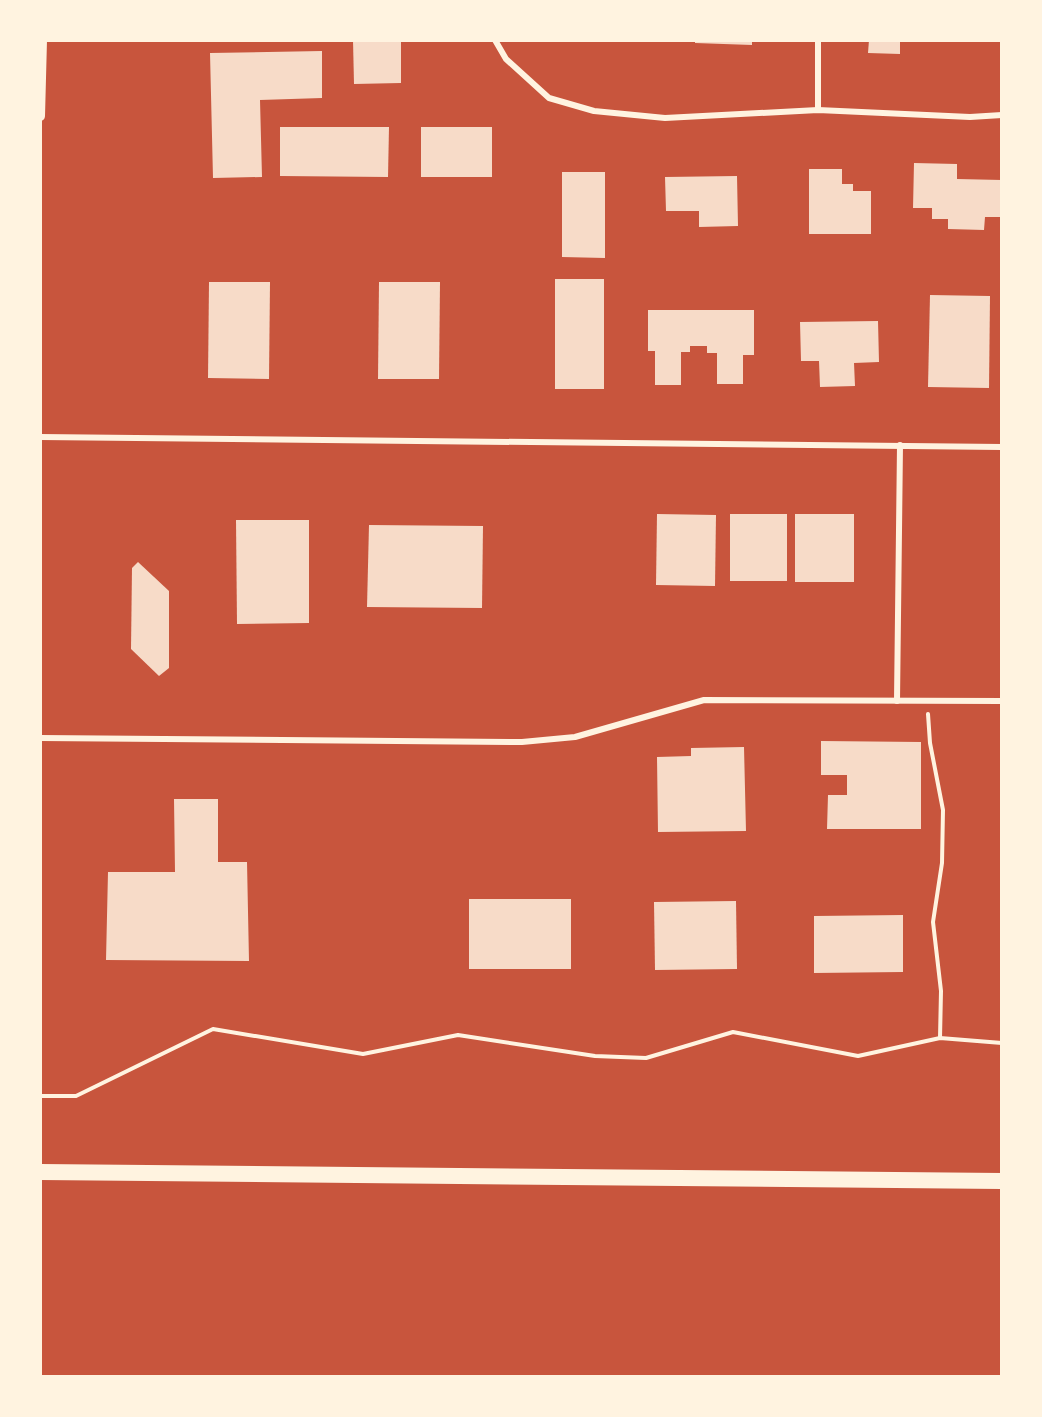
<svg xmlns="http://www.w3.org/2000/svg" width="1042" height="1417" font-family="Karla,sans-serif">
  <rect width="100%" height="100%" fill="#c8553d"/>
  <g fill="#f7dbc8">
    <path d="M 353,40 L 401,40 L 401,83 L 354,84 Z"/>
    <path d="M 695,40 L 752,40 L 752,45 L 695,43 Z"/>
    <path d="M 869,40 L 900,40 L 900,54 L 868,53 Z"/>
    <path d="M 322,51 L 322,98 L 260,100 L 262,177 L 213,178 L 210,53 Z"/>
    <path d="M 280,127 L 389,127 L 388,177 L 280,176 Z"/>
    <rect x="421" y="127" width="71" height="50"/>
    <path d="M 914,163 L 957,164 L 957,179 L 1002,180 L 1002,217 L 985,217 L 984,230 L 948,229 L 948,219 L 932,219 L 932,208 L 913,208 Z"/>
    <path d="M 809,169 L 842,169 L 842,184 L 853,184 L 853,191 L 871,191 L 871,234 L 809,234 Z"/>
    <path d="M 562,172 L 605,172 L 605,258 L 562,257 Z"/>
    <path d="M 737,176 L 738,226 L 699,227 L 699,211 L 666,211 L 665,177 Z"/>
    <rect x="555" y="279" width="49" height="110"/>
    <path d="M 209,282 L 270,282 L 269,379 L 208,378 Z"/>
    <path d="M 379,282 L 440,282 L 439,379 L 378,379 Z"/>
    <path d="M 930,295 L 990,296 L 989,388 L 928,387 Z"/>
    <path d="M 648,310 L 754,310 L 754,355 L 743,355 L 743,384 L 717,384 L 717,353 L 707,353 L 707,346 L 690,346 L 690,352 L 681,352 L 681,385 L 655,385 L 655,351 L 648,351 Z"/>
    <path d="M 878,321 L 879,362 L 854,363 L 855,386 L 820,387 L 819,361 L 801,361 L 800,322 Z"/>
    <path d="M 657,514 L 716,515 L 715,586 L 656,585 Z"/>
    <rect x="730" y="514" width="57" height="67"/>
    <rect x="795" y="514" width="59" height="68"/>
    <path d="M 236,520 L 309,520 L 309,623 L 237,624 Z"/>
    <path d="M 369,525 L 483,526 L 482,608 L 367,607 Z"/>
    <path d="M 138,562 L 169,591 L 169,668 L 159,676 L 131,649 L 132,568 Z"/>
    <path d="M 821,741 L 921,742 L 921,829 L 827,829 L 828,795 L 847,795 L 847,775 L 821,775 Z"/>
    <path d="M 744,747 L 746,831 L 658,832 L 657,757 L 691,756 L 691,748 Z"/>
    <path d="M 174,799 L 218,799 L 218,862 L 247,862 L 249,961 L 106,960 L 108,872 L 175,872 Z"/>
    <rect x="469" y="899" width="102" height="70"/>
    <path d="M 736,901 L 737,969 L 655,970 L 654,902 Z"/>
    <path d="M 903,915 L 903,972 L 814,973 L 814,916 Z"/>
  </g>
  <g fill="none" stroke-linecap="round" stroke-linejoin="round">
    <g stroke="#fff3e0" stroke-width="4">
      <path d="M 928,714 L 930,743 L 943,810 L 942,863 L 933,922 L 941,991 L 940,1038"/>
      <path d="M 40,1096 L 76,1096 L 213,1029 L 363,1054 L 458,1035 L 595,1056 L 646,1058 L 733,1032 L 858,1056 L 940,1038 L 1002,1043"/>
    </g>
    <g stroke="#fff3e0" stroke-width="6">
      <path d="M 495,40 L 506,59 L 549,98 L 594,111 L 665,118 L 818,110 L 970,117 L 1002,115"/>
      <path d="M 818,110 L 818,40"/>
      <path d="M 40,437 L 1002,447"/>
      <path d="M 897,701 L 900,445"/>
      <path d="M 40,738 L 522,742 L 575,737 L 704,700 L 1002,701"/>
    </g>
    <path stroke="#fff3e0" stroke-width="10" d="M 40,116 L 42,40"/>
    <path stroke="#fff3e0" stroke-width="16" d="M 40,1172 L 1002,1181"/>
  </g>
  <rect width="1042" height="1417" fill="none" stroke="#fff3e0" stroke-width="84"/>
</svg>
